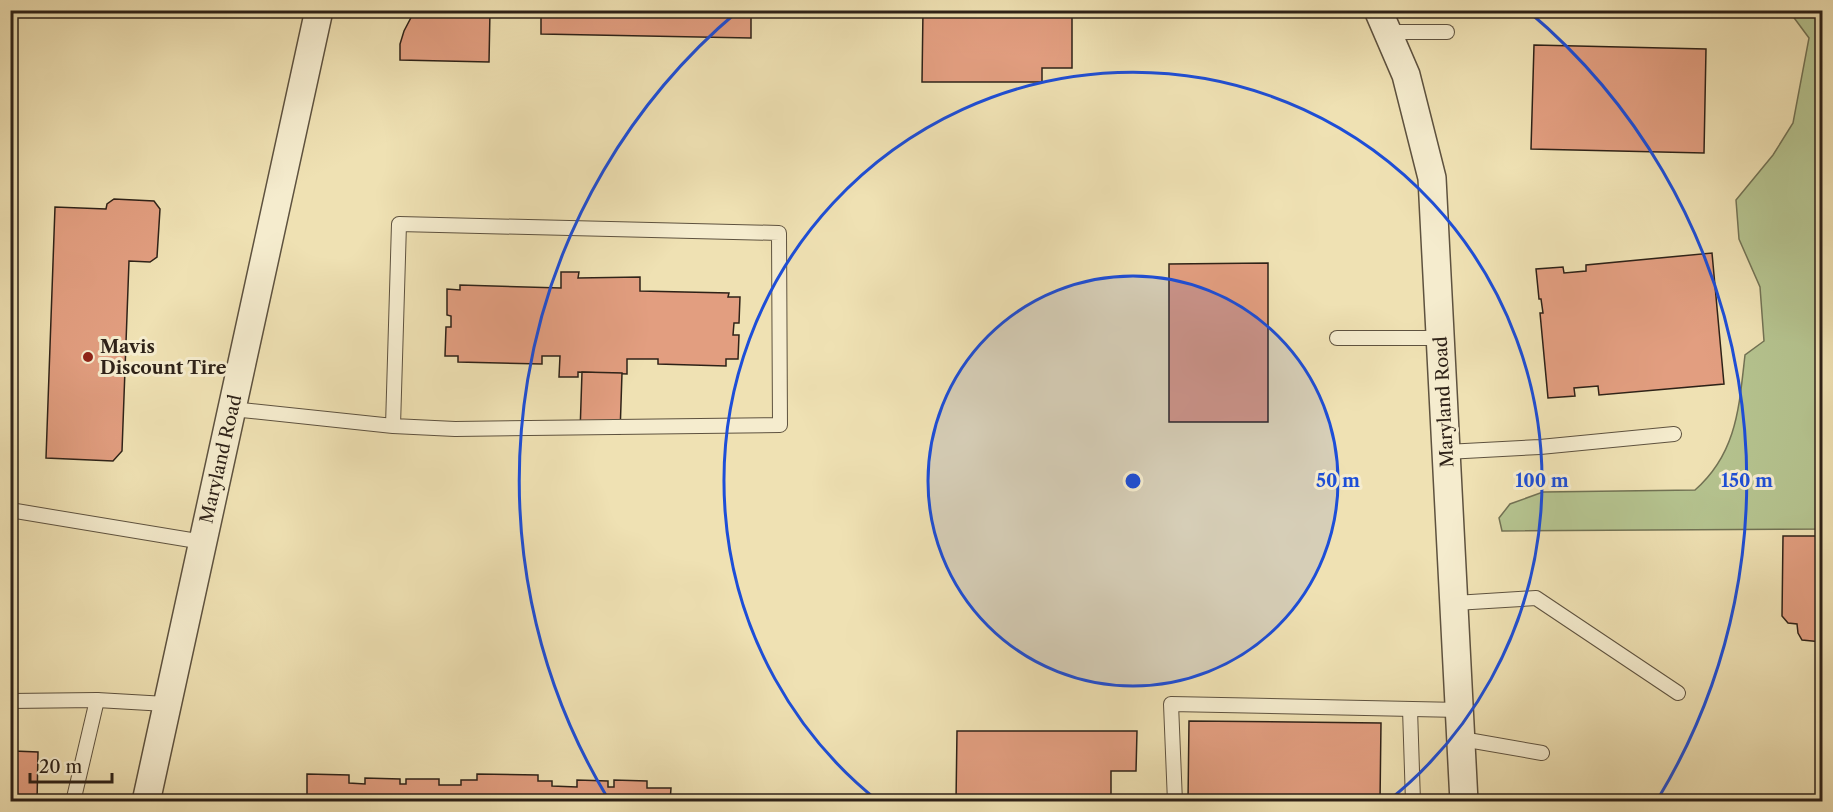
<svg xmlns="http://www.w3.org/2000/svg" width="1833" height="812" font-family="'Libre Caslon Text',serif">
  <rect width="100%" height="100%" fill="#efe1b3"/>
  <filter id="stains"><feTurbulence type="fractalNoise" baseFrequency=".00333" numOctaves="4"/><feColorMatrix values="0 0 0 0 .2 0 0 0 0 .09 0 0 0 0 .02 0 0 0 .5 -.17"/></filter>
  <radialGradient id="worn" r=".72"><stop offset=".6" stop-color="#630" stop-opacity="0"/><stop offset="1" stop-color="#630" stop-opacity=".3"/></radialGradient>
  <path fill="#b5c38f" stroke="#727254" stroke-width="1.5" d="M 1789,11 L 1822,11 L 1822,529 L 1502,531 L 1499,518 L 1510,504 L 1543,492 L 1695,490 C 1737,453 1739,407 1745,355 L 1764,341 L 1760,287 L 1739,239 L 1736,200 L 1773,155 L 1793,123 L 1809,38 Z"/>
  <g fill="#e29e80" stroke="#2e2218" stroke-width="1.5">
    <path d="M 526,10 L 490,11 L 489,62 L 400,60 L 400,44 L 404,31 L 415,10 Z"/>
    <path d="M 541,10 L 751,10 L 751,38 L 541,34 Z"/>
    <path d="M 923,10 L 1072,10 L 1072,68 L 1042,68 L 1042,82 L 922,82 Z"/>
    <path d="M 1534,45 L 1706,49 L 1704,153 L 1531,149 Z"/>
    <path d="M 114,199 L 154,201 L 160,209 L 157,257 L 150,262 L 129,261 L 122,451 L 113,461 L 46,458 L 55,207 L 106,209 L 107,204 Z"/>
    <path d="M 1712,253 L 1724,384 L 1599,395 L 1598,386 L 1574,388 L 1575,396 L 1548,398 L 1540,313 L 1543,313 L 1541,299 L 1539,299 L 1536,269 L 1563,267 L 1564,273 L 1586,271 L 1586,265 Z"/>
    <path d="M 1268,263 L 1268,422 L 1169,422 L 1169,264 Z"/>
    <path d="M 561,272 L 579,272 L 578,278 L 640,277 L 640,291 L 729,293 L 728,297 L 740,297 L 739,323 L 734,323 L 733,335 L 739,335 L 738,359 L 726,359 L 726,366 L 658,364 L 658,359 L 627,359 L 627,374 L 578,372 L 578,377 L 559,377 L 560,356 L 542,356 L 542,364 L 458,362 L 458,356 L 445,356 L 446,327 L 451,327 L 451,316 L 447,315 L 447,289 L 460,290 L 460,285 L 561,288 Z"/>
    <path d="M 582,372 L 622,373 L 620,434 L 580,433 Z"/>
    <path d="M 1783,536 L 1822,536 L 1822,642 L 1802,640 L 1798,633 L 1797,624 L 1788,623 L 1782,616 Z"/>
    <path d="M 1189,721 L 1381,723 L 1380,802 L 1188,802 Z"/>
    <path d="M 957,731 L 1137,731 L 1136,771 L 1111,771 L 1111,802 L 956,802 Z"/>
    <path d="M 10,745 L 14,745 L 14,751 L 38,752 L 37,802 L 10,802 Z"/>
    <path d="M 307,774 L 349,775 L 349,783 L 365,784 L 365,778 L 400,779 L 400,784 L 406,784 L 406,779 L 439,779 L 439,785 L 461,785 L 461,780 L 477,780 L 477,774 L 538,775 L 538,781 L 552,781 L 552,786 L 577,787 L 577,780 L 608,781 L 608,787 L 614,787 L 614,780 L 647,781 L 647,788 L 671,788 L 670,802 L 307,802 Z"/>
  </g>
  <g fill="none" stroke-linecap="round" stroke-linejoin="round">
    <g stroke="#5e523f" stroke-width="16">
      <g id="lane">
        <path d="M 1388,32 L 1447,32"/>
        <path d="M 1337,338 L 1441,338"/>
        <path d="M 232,409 L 393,426 L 455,429 L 780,425 L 779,233 L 399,224 L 393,426"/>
        <path d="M 1446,452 L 1540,447 L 1674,434"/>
        <path d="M 10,510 L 203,542"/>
        <path d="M 1455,603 L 1536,598 L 1678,693"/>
        <path d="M 10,701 L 97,700 L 166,704"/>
        <path d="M 1410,709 L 1413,802"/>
        <path d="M 1462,739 L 1542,753"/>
        <path d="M 73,802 L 97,700"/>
        <path d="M 1175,802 L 1171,704 L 1460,710"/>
      </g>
    </g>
    <g stroke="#5e523f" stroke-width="30">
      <g id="street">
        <path d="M 1378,10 L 1406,75 L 1432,178 L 1464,802"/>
        <path d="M 146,802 L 319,10"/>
      </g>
    </g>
    <use href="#lane" stroke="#f5ecce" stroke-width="14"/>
    <use href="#street" stroke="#f5ecce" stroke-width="27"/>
  </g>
  <circle cx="1133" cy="481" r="205" fill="#1d4ed8" fill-opacity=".12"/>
  <g fill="none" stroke="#1d4ed8" stroke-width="3">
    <circle cx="1133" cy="481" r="205"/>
    <path d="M878 801A409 409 0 1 1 1388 801"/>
    <path d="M607 797A614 614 0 0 1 738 11M1528 11A614 614 0 0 1 1659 797"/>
  </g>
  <circle fill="#8f2418" stroke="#f5ecce" stroke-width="2" cx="88" cy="357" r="6"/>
  <g text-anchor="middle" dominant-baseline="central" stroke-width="6" stroke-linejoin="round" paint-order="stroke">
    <g font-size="18" font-weight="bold" fill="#2e2218" stroke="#f5ecce" text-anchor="start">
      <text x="100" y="347">Mavis<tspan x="100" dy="21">Discount Tire</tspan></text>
    </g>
    <g font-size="18" fill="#2e2218" stroke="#f5ecce">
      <text transform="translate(1444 402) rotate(-93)">Maryland Road</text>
      <text transform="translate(221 459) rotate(-77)">Maryland Road</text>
    </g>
  </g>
  <circle cx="1133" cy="481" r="9" fill="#1d4ed8" stroke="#f5ecce" stroke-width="3"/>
  <g font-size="18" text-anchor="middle" font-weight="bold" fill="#1d4ed8" stroke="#f5ecce" stroke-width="6" stroke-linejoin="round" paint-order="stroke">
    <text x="1338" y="487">50 m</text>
    <text x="1542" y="487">100 m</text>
    <text x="1747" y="487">150 m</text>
  </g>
  <rect width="1833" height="812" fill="none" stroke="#efe1b3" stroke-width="36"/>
  <rect x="12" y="12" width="1809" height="788" fill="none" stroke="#2e2218" stroke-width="3"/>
  <rect x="18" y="18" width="1797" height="776" fill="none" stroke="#2e2218" stroke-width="1.5"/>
  <path d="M30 773v9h82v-9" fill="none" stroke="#2e2218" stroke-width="3"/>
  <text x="39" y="773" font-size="18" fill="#2e2218" stroke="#f5ecce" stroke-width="4.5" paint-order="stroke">20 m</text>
  <rect width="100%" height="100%" filter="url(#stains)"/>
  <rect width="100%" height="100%" fill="url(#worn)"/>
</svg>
